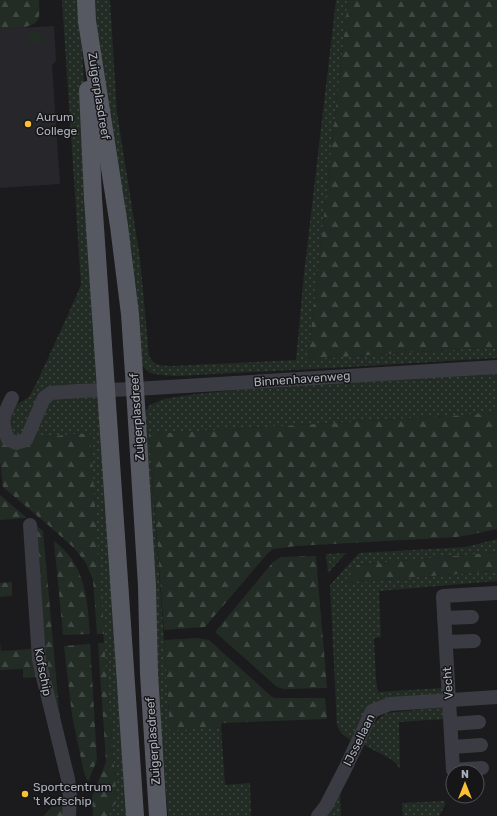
<svg xmlns="http://www.w3.org/2000/svg" width="497" height="816" font-family="Rubik,sans-serif">
  <defs>
    <pattern id="grass-dots" width="8" height="8" patternUnits="userSpaceOnUse"><rect width="8" height="8" fill="#222c24"/><path d="M2 2h.1M6 6h.1" fill="none" stroke="#3f4842" stroke-width="1.8" stroke-linecap="round"/></pattern>
    <pattern id="forest-firs" width="22" height="20" patternUnits="userSpaceOnUse"><rect width="22" height="20" fill="#222c24"/><path d="M5 1l3.5 6h-7zM16 11l3.5 6h-7z" fill="#3f4842"/></pattern>
  </defs>
  <rect width="100%" height="100%" fill="#1b1b1d"/>
  <path fill="#27262a" d="M 54,26 L 56,61 L 52,65 L 60,184 L 0,188 L 0,29 Z"/>
  <g fill="url(#grass-dots)">
    <path d="M 62,0 L 79,0 L 128,816 L 110,816 L 109,810 L 117,802 L 104,643 L 90,433 L 0,440 L 0,415 L 29,397 L 37,382 L 76,297 L 81,284 Z"/>
    <path d="M 93,0 L 110,0 L 117,113 L 140,258 L 149,356 C 155,367 160,365 171,366 L 296,360 L 304,274 L 336,0 L 348,0 L 308,359 L 497,347 L 497,358 L 331,368 L 176,376 L 162,375 L 150,373 L 140,364 Z"/>
    <path d="M 497,373 L 497,413 L 149,434 L 164,640 L 170,730 L 221,727 L 225,785 L 250,783 L 251,816 L 168,816 L 160,717 L 144,414 L 150,405 L 164,399 L 196,394 L 281,386 Z"/>
    <path d="M 497,539 L 497,552 L 357,565 L 345,583 L 493,571 L 497,569 L 497,581 L 379,591 L 381,637 L 374,638 L 376,680 L 378,692 L 442,688 L 442,694 L 365,712 L 358,724 L 351,740 C 344,736 340,733 337,725 L 330,585 L 359,553 L 466,547 Z"/>
    <path d="M 346,553 L 328,573 L 326,554 Z"/>
    <path d="M 444,707 L 445,719 L 399,722 L 400,769 L 395,762 L 389,758 L 362,744 C 369,731 373,721 387,713 Z"/>
    <path d="M 340,789 L 341,816 L 325,816 Z"/>
    <path d="M 443,801 L 445,801 L 445,805 L 439,816 L 403,816 L 402,803 Z"/>
  </g>
  <g fill="url(#forest-firs)">
    <path d="M 0,0 L 39,0 C 39,5 40,11 39,16 C 37,30 11,28 0,29 Z"/>
    <path d="M 348,0 L 497,0 L 497,347 L 308,359 Z"/>
    <path d="M 497,413 L 497,529 L 469,535 L 457,537 L 297,546 L 273,549 L 267,554 L 205,627 L 164,630 L 149,434 Z"/>
    <path d="M 90,433 L 104,634 L 97,634 L 93,580 L 86,563 L 74,548 L 48,525 L 3,487 L 0,461 L 0,440 Z"/>
    <path d="M 0,495 L 27,518 L 0,520 Z"/>
    <path d="M 32,522 L 43,531 L 60,720 L 45,664 Z"/>
    <path d="M 54,541 C 86,565 87,598 90,634 L 63,635 Z"/>
    <path d="M 497,552 L 497,569 L 493,571 L 345,583 L 357,565 Z"/>
    <path d="M 316,556 L 327,688 L 284,689 L 277,687 L 215,632 L 273,562 L 281,557 Z"/>
    <path d="M 12,582 L 12,596 L 0,597 L 0,583 Z"/>
    <path d="M 198,638 L 209,640 L 272,697 L 275,698 L 325,698 L 327,719 L 222,723 L 221,727 L 170,731 L 164,640 Z"/>
    <path d="M 0,643 L 1,651 L 31,649 L 37,677 L 23,678 L 23,669 L 0,670 Z"/>
    <path d="M 98,643 L 104,643 L 117,802 L 109,810 L 110,816 L 93,816 L 92,797 L 106,762 Z"/>
    <path d="M 90,644 L 97,760 L 88,782 L 84,773 L 72,715 L 64,646 Z"/>
    <path d="M 67,806 L 64,816 L 43,816 L 50,809 L 51,809 L 51,807 Z"/>
  </g>
  <path fill="#222c24" d="M 41,31 L 41,43 L 29,44 L 29,32 Z"/>
  <g fill="none" stroke-linecap="round" stroke-linejoin="round">
    <g stroke="#3b3c43" stroke-width="14">
      <path d="M 12,398 C 3,416 0,420 8,439 L 16,443 L 26,440 L 44,398 L 51,393 L 78,391 L 135,389 L 497,367"/>
      <path d="M 30,525 L 39,660 L 68,779 L 70,797 L 69,816"/>
      <path d="M 444,618 L 472,617"/>
      <path d="M 446,642 L 474,641"/>
      <path d="M 451,724 L 479,722"/>
      <path d="M 452,747 L 481,745"/>
      <path d="M 482,768 L 453,770 L 443,596 L 497,593"/>
      <path d="M 318,816 L 326,806 L 346,767 L 372,711 L 390,704 L 497,697"/>
    </g>
    <g stroke="#575962" stroke-width="18">
      <path d="M 86,0 L 87,21 L 119,226 L 130,314 L 135,389 L 147,586 L 149,674 L 158,816"/>
      <path d="M 88,90 L 93,198 L 135,816"/>
    </g>
  </g>
  <g fill="#fcc133" stroke="#161618" stroke-width="1.5">
    <circle cx="28" cy="124" r="4"/>
    <circle cx="25" cy="794" r="4"/>
  </g>
  <g text-anchor="middle" dominant-baseline="central" stroke-width="3" stroke-linejoin="round" paint-order="stroke">
    <g font-size="12" fill="#adb1bd" stroke="#161618">
      <text transform="translate(99 96) rotate(81)">Zuigerplasdreef</text>
      <text transform="translate(302 379) rotate(-4)">Binnenhavenweg</text>
      <text transform="translate(137 417) rotate(-94)">Zuigerplasdreef</text>
      <text transform="translate(43 672) rotate(79)">Kofschip</text>
      <text transform="translate(448 683) rotate(-94)">Vecht</text>
      <text transform="translate(359 740) rotate(-64)">IJssellaan</text>
      <text transform="translate(153 741) rotate(-94)">Zuigerplasdreef</text>
    </g>
    <g font-size="12" fill="#adb1bd" stroke="#161618" text-anchor="start">
      <text x="36" y="117">Aurum<tspan x="36" dy="14">College</tspan></text>
      <text x="33" y="787">Sportcentrum<tspan x="33" dy="14">'t Kofschip</tspan></text>
    </g>
  </g>
  <g transform="translate(465 784)"><circle r="19" fill="#161618" stroke="#52545a"/>
  <path d="M0-3L7 15L0 10L-7 15Z" fill="#fcc133"/>
  <text y="-6" font-size="11" font-weight="bold" text-anchor="middle" fill="#adb1bd">N</text>
  </g>
</svg>
